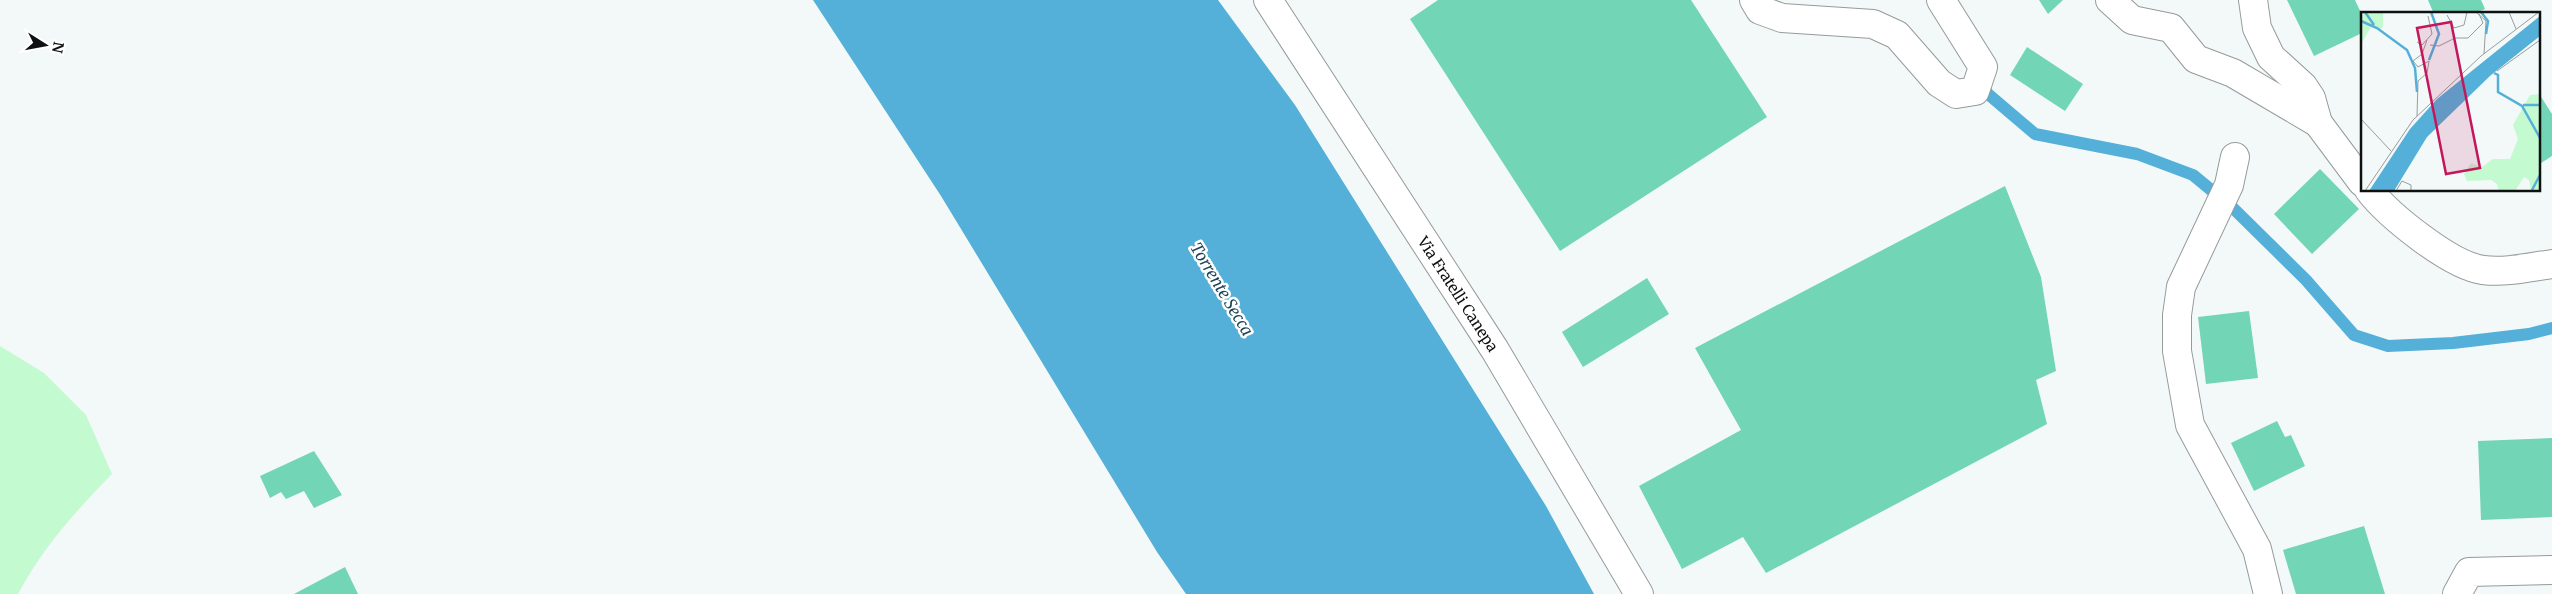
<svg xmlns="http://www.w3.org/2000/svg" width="2552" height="594" font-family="Merriweather,serif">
  <rect width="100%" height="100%" fill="#f3f9f9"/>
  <path fill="#c4fad0" d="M 0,346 L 44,373 L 86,415 L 112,474 C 75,512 43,547 18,594 L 0,594 Z"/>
  <path fill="#54b0d8" d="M 813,0 L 1218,0 L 1295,105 L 1546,506 L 1594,594 L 1186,594 L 1157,552 L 941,196 Z"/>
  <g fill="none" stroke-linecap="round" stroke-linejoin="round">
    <path stroke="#54b0d8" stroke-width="12" d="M 1979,81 L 1988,94 L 2035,134 L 2137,154 L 2193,175 L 2233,208 L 2306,280 L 2354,335 L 2388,346 L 2453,343 L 2529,334 L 2552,328"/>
  </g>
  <g fill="#71d5b6">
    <path d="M 1438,0 L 1691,0 L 1767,117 L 1560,251 L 1410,19 Z"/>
    <path d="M 2039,0 L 2063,0 L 2048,14 Z"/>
    <path d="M 2287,0 L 2355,0 L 2362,15 L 2362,33 L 2314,56 Z"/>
    <path d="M 2428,0 L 2481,0 L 2485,9 L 2473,14 L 2459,14 L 2458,11 L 2451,14 L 2434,14 Z"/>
    <path d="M 2027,47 L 2083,84 L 2065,111 L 2010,75 Z"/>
    <path d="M 2538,92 L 2552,114 L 2552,156 L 2538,165 Z"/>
    <path d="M 2320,169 L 2359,209 L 2312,254 L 2274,214 Z"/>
    <path d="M 2005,186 L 2041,277 L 2056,371 L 2036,380 L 2047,424 L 1766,573 L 1743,537 L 1682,569 L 1639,486 L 1741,430 L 1695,348 Z"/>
    <path d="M 1647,278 L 1669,314 L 1583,367 L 1562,332 Z"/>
    <path d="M 2249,311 L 2258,378 L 2206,384 L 2198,317 Z"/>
    <path d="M 2277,421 L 2285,437 L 2291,435 L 2305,466 L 2254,491 L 2231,443 Z"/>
    <path d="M 2552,438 L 2552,517 L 2481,520 L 2478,441 Z"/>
    <path d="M 314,451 L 342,495 L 314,508 L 304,491 L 286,499 L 281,492 L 270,498 L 260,476 Z"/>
    <path d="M 2364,526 L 2385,594 L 2296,594 L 2283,550 Z"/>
    <path d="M 345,567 L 358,594 L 294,594 Z"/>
  </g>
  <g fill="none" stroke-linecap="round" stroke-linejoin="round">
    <g stroke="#959b9a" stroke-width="30">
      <g id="street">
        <path d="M 1754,0 L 1760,10 L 1782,18 L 1873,24 L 1897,35 L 1939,83 L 1956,94 L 1975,91 L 1983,67 L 1941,0"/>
        <path d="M 2110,0 L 2132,20 L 2171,28 L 2196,59 L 2233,73 L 2318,123"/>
        <path d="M 2253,0 L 2257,28 L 2271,57 L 2303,86 L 2311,98 L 2318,123 L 2362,182"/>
        <path d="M 2235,157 L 2229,185 L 2181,287 L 2177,315 L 2177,351 L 2190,425 L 2257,549 L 2268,594"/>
        <path d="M 2369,190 C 2388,215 2451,266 2483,270 C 2506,273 2530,267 2552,264"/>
        <path d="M 2457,594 L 2469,572 L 2552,570"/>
      </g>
    </g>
    <g stroke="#959b9a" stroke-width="30">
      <path id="secondary" d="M 1268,0 L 1495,350 L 1639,594"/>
    </g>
    <use href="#street" stroke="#fff" stroke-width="28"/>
    <use href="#secondary" stroke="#fff" stroke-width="28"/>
  </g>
  <g text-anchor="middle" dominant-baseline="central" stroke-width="5" stroke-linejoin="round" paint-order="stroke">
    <g font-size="15" fill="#0f1111" stroke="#fff">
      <text transform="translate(1458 294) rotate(57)">Via Fratelli Canepa</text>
    </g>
    <g font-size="16" font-style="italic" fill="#1d4557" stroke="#fff">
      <text transform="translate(1222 289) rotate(59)">Torrente Secca</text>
    </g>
  </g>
  <g transform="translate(2361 12)">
    <rect width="179" height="179" fill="#f3f9f9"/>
    <path d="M 0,0 L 22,0 L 22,15 L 18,18 L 10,15 L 0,32 ZM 179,82 L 179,179 L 170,179 L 168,168 L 163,165 L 154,179 L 138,179 L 136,172 L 130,168 L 106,169 L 103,162 L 110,151 L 121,155 L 132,147 L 149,147 L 157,127 L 152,113 L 169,83 Z" fill="#c4fad0"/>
    <path d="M 179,4 L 179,24 L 130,63 L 66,125 L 33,179 L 8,179 L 49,117 L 76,87 Z" fill="#54b0d8"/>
    <path fill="none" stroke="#54b0d8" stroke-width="2.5" d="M 4,0 L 13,13M 120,0 L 127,9 L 125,22M 0,9 L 16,16 L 46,38 L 54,56 L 56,80M 68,48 L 78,22 L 70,0M 133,61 L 137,63 L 137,80 L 161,94 L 179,126M 162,93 L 179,93M 171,178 L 179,163"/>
    <path fill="none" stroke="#989c9c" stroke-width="1" d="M 115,0 L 125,9 L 123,42M 148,0 L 155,17M 86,3 L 93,16 L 103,13 L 106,0M 56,30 L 61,33 L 71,22 L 67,4M 69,33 L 78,34 L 94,26 L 107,26 L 122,11 L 118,2M 136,59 L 179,28M 56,104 L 57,69 L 66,61 L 68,49 L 57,55 L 52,49 L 61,42 L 66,28M 0,107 L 30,139M 4,179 L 52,108 L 120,44 L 178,0M 35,179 L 41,169 L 50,173 L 50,179"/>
    <path fill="#c2185b" fill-opacity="0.15" stroke="#c2185b" stroke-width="2.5" d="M 90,10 L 119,156 L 85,162 L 56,16 Z"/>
    <rect width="179" height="179" fill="none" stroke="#0f1111" stroke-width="2.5"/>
  </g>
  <g transform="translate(45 45) rotate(101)" stroke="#ffffff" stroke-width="4" paint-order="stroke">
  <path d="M0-4L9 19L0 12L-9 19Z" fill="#0f1111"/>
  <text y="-8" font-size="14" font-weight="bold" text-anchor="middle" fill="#0f1111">N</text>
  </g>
</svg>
